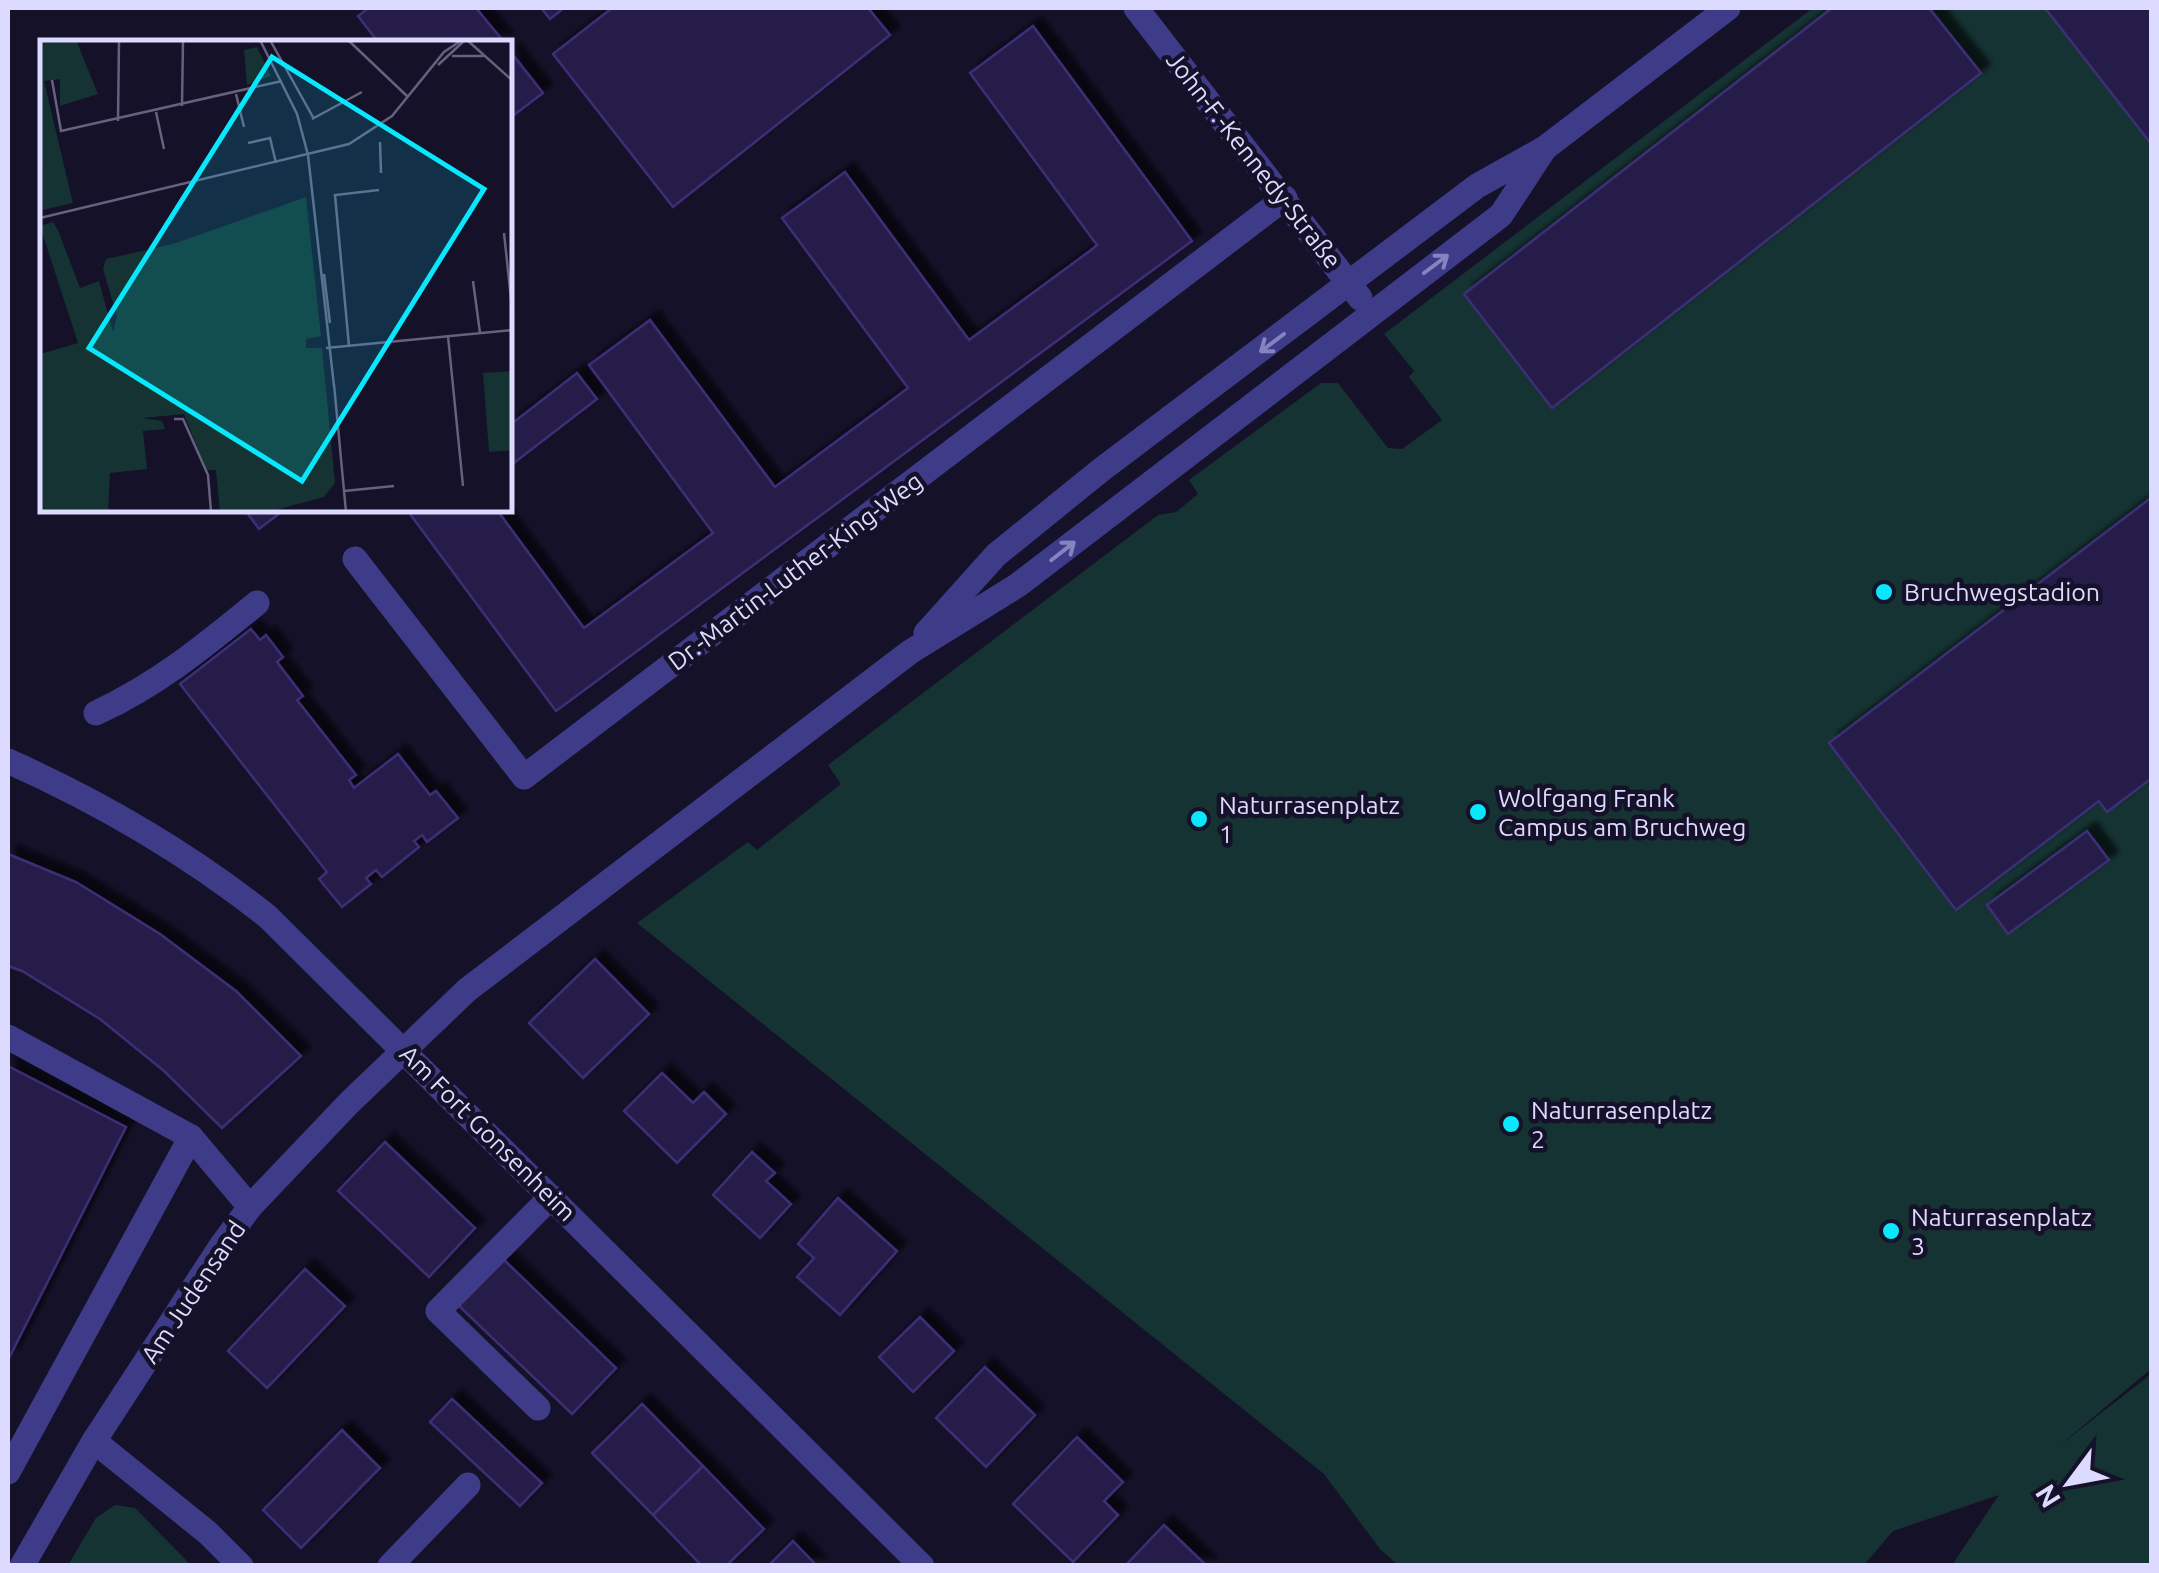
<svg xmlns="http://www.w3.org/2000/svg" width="2159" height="1573" font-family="Ubuntu,sans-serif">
  <defs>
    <filter id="shadow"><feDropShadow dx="9" dy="-9" stdDeviation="2.5" flood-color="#0009"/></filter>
  </defs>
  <rect width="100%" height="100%" fill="#151129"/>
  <g fill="#143332">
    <path d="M 1813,8 L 2151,8 L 2151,1369 L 2059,1446 L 2151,1374 L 2151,1565 L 1952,1565 L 1999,1495 L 1893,1531 L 1864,1565 L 1398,1565 L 1380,1549 L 1324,1474 L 637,923 L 748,842 L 757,850 L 841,784 L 828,765 L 1158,515 L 1176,512 L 1198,494 L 1189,480 L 1321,383 L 1338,383 L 1388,448 L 1402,449 L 1442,420 L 1409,377 L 1414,371 L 1384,334 Z"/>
    <path d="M 115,1505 L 135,1508 L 191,1565 L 68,1565 L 96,1518 Z"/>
  </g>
  <g fill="#261d4a" stroke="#3c2f76" stroke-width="2.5" filter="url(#shadow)">
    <path d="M 369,8 L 476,8 L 504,42 L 378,42 L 358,16 Z"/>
    <path d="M 541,8 L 564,8 L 550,19 Z"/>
    <path d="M 612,8 L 868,8 L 890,35 L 673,207 L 553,54 Z"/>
    <path d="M 1832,8 L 1929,8 L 1981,73 L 1552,408 L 1464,294 Z"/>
    <path d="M 2045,8 L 2152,8 L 2152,145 Z"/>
    <path d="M 1033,26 L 1192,241 L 556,711 L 407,510 L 497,510 L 584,628 L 713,533 L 589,365 L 650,320 L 775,487 L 908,388 L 782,218 L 845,172 L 969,340 L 1091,250 L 1097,245 L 970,73 Z"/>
    <path d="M 510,51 L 543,93 L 510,118 Z"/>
    <path d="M 577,373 L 597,399 L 510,466 L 510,425 Z"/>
    <path d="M 2152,497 L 2152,778 L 2107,812 L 2099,801 L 1956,910 L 1829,743 Z"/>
    <path d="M 245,510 L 284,510 L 259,529 Z"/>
    <path d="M 251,629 L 260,640 L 266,635 L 283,657 L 277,662 L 303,696 L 297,700 L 356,775 L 349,780 L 354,788 L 398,754 L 430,795 L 436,791 L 458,818 L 427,842 L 422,835 L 414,841 L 419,847 L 382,877 L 376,870 L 366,878 L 371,884 L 342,907 L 319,879 L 327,872 L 180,684 Z"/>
    <path d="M 2087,831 L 2109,860 L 2008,934 L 1987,905 Z"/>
    <path d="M 8,854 L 76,882 L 160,934 L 236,991 L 301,1056 L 222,1128 L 164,1071 L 100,1019 L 22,971 L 8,966 Z"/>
    <path d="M 595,959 L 649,1014 L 583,1078 L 529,1023 Z"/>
    <path d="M 8,1066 L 126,1127 L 8,1360 Z"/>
    <path d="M 662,1073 L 693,1103 L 704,1092 L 726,1114 L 677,1163 L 624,1111 Z"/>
    <path d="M 385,1142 L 475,1228 L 429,1277 L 338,1191 Z"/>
    <path d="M 752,1152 L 775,1173 L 766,1181 L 791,1204 L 760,1238 L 713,1195 Z"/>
    <path d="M 838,1198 L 897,1251 L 840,1315 L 797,1277 L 814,1258 L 798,1244 Z"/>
    <path d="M 500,1256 L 616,1368 L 572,1414 L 455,1302 Z"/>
    <path d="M 305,1269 L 345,1306 L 267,1388 L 228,1351 Z"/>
    <path d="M 920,1317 L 954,1351 L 913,1392 L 879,1357 Z"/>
    <path d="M 985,1367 L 1035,1415 L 986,1467 L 936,1418 Z"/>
    <path d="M 452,1399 L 542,1483 L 520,1506 L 430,1422 Z"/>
    <path d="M 642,1404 L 703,1466 L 653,1515 L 592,1453 Z"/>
    <path d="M 342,1430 L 380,1468 L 301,1548 L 263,1510 Z"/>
    <path d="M 1077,1437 L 1123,1482 L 1104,1501 L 1118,1515 L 1073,1562 L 1013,1504 Z"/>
    <path d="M 703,1466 L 764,1529 L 726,1566 L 702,1566 L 653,1515 Z"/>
    <path d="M 1164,1525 L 1207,1566 L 1125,1566 Z"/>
    <path d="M 793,1541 L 817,1566 L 768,1566 Z"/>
  </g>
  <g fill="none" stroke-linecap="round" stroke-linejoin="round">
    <g stroke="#3e3c88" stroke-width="25">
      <path d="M 1136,8 L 1360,298"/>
      <path d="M 355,559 L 524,777 L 1285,198"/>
      <path d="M 926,633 L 996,555 L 1101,470 L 1477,186 L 1545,148 L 1728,8"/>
      <path d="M 96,713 C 157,685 206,645 257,603"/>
      <path d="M 8,761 C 102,803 186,852 267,916 L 922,1566"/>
      <path d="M 8,1037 L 191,1137 L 250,1207"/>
      <path d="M 538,1408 L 438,1311 L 551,1197"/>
      <path d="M 94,1441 L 208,1533 L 241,1566"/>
      <path d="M 8,1472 L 191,1137"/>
      <path d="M 22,1566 L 94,1441 L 221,1246 L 250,1207 L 349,1103 L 467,990 L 910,652 L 1018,585 L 1501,215 L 1545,148"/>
      <path d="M 390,1566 L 468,1485"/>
    </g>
  </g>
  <defs><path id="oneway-shaft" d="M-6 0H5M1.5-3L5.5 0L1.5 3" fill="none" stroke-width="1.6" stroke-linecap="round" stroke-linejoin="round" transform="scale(2.5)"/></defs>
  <g stroke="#8683be">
    <use href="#oneway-shaft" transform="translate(1436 264) rotate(-37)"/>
    <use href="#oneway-shaft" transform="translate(1272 343) rotate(143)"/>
    <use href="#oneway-shaft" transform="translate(1063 551) rotate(-38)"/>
  </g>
  <g fill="#08e7fc" stroke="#151129" stroke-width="4">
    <circle cx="1884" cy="592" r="10"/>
    <circle cx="1478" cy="812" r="10"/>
    <circle cx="1199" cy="819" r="10"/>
    <circle cx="1511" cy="1124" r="10"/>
    <circle cx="1891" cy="1231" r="10"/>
  </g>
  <g text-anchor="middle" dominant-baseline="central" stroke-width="9" stroke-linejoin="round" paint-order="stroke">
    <g font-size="25" fill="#dddaff" stroke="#151129">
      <text transform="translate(1254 160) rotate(52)">John-F.-Kennedy-Straße</text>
      <text transform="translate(795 571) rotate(-37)">Dr.-Martin-Luther-King-Weg</text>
      <text transform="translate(488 1133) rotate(45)">Am Fort Gonsenheim</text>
      <text transform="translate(193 1292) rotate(-56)">Am Judensand</text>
    </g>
    <g font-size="25" fill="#dddaff" stroke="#151129" text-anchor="start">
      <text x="1904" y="592">Bruchwegstadion</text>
      <text x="1498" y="798">Wolfgang Frank<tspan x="1498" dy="29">Campus am Bruchweg</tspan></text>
      <text x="1219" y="805">Naturrasenplatz<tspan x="1219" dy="29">1</tspan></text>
      <text x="1531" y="1110">Naturrasenplatz<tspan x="1531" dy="29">2</tspan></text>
      <text x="1911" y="1217">Naturrasenplatz<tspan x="1911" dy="29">3</tspan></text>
    </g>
  </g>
  <g transform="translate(40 40)">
    <rect width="472" height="472" fill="#151129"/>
    <path d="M 0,0 L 36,0 L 58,54 L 20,66 L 20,39 L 4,41 L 33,163 L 3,170 ZM 217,7 L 231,36 L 207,45 L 204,10 ZM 266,157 L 281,296 L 266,299 L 266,308 L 282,308 L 295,443 L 284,457 L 228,472 L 180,472 L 176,430 L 166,430 L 144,374 L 103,378 L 122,381 L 125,389 L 103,391 L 107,429 L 70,433 L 68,472 L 0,472 L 0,314 L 38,303 L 0,186 L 13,182 L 18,190 L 40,248 L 59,241 L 73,292 L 77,276 L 63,229 L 66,219 L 133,204 ZM 472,331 L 472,410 L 449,412 L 443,333 Z" fill="#143332"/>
    <path fill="none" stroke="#65617f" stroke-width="2.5" d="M 220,0 L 257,74 L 268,115 L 294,346M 230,0 L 274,79M 308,0 L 368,57M 427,0 L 473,41M 412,16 L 444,16M 398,25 L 425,0M 12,40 L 21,91 L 242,41M 196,54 L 204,87M 142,66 L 143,0M 116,72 L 124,109M 272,79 L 322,52M 78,81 L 79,0M 340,102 L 341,133M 208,103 L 230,98 L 236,123M 0,178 L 309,104 L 352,76 L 404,12 L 422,0M 464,193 L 473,278M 284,234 L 290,283M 433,241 L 440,293M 408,296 L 423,446M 309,306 L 295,155 L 339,150M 286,308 L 473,290M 294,344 L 306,472M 134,379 L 143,379 L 168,435 L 171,472M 304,451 L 354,446"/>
    <path fill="#08e7fc" fill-opacity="0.15" stroke="#08e7fc" stroke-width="5" d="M 232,17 L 444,149 L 262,441 L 49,308 Z"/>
    <rect width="472" height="472" fill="none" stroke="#dddaff" stroke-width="5"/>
  </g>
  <rect width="2159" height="1573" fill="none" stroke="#dddaff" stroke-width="20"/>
  <g transform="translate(2069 1483) rotate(238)" stroke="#151129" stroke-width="8" paint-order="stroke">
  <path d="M0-8L18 38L0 25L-18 38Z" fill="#dddaff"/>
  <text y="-15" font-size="28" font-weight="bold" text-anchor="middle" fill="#dddaff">N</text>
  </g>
</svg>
